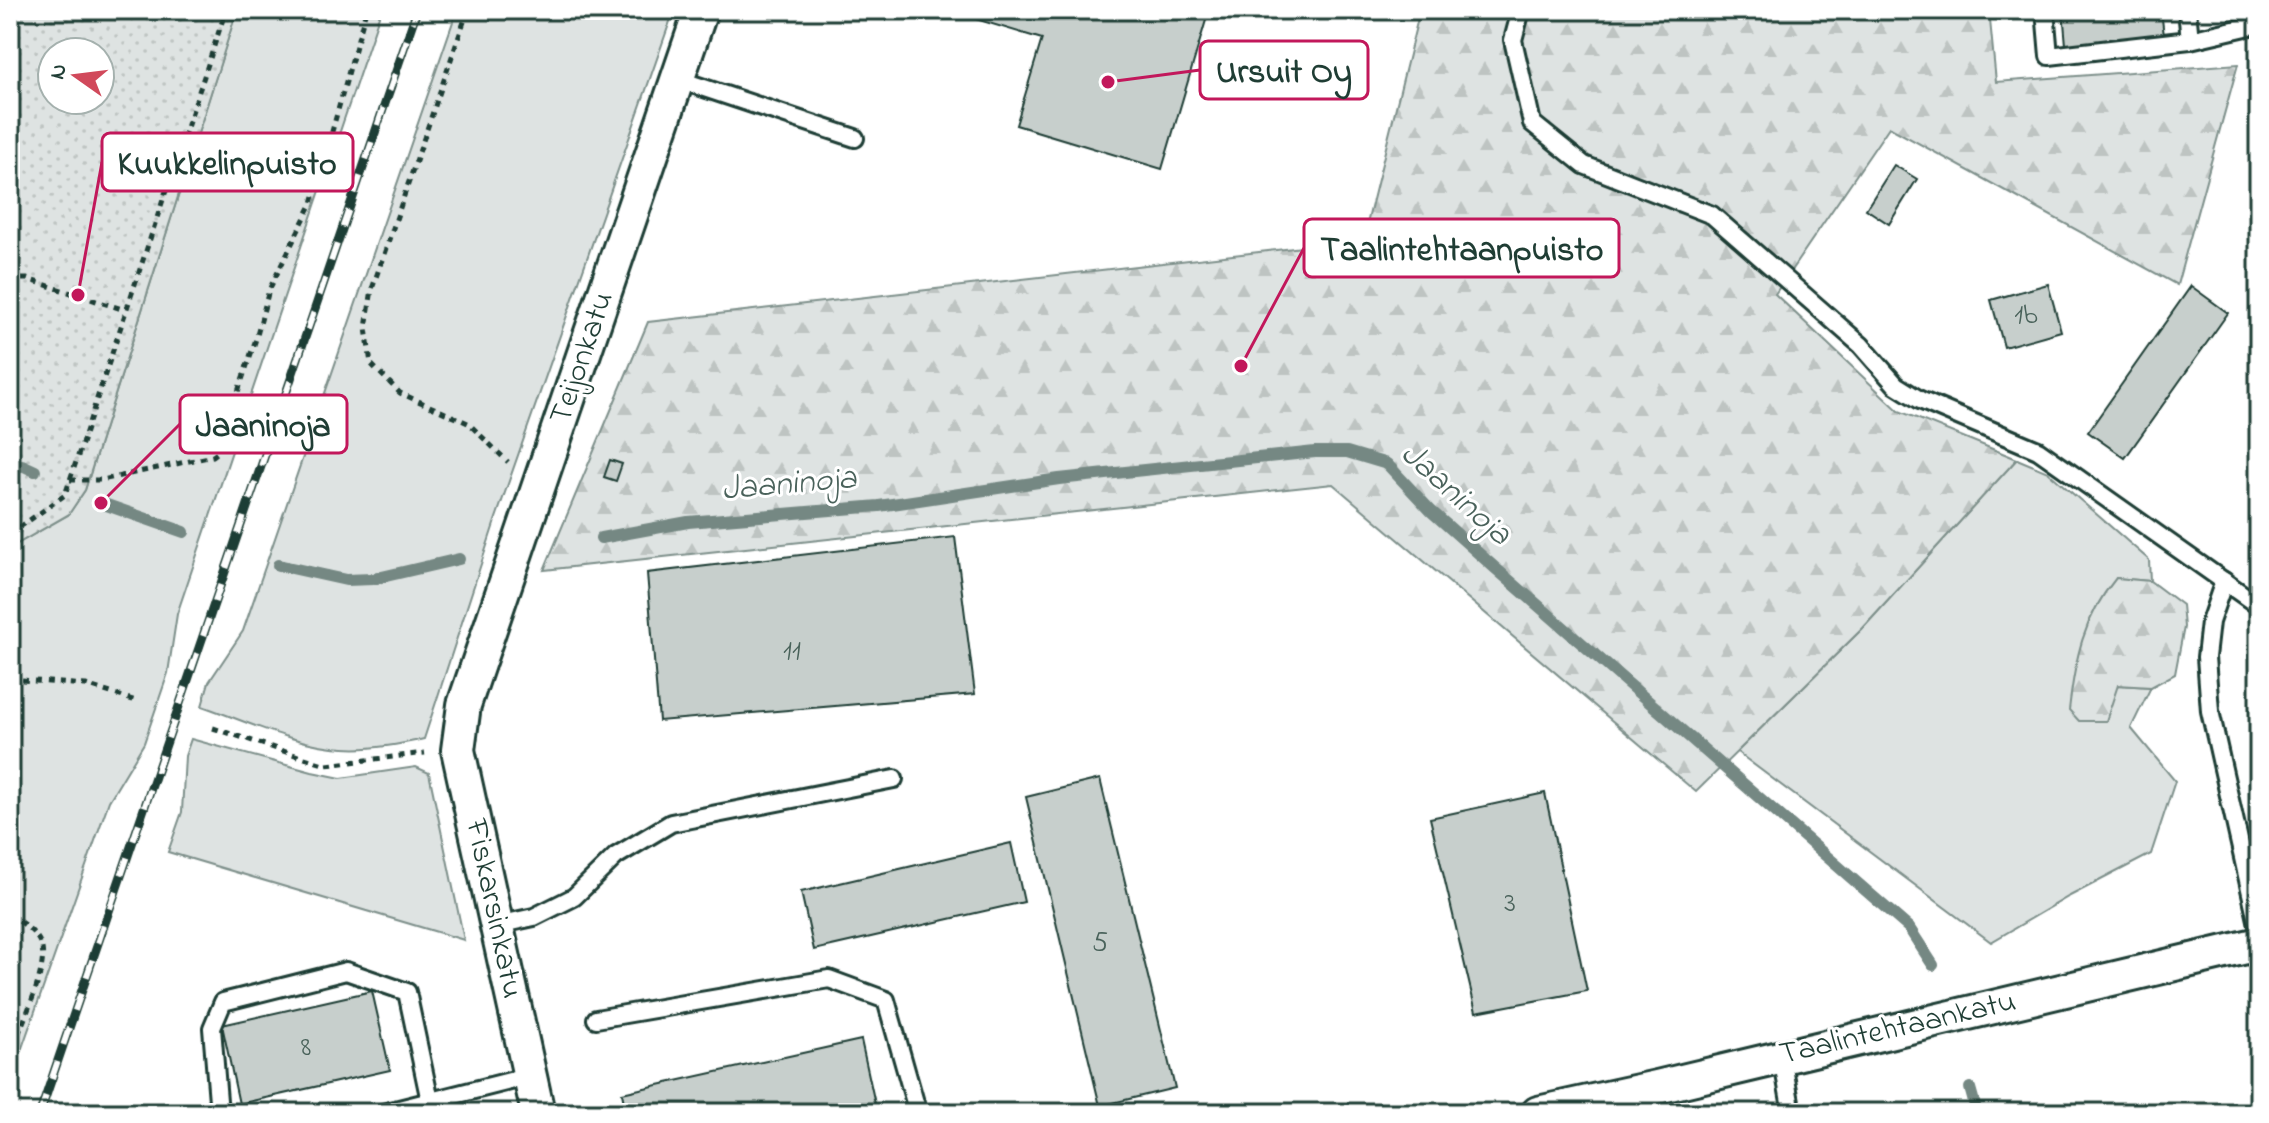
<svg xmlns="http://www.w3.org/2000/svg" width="2269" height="1123" font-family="'Indie Flower',sans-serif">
  <defs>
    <pattern id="forest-firs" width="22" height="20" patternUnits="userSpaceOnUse" patternTransform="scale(2)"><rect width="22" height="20" fill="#dee3e2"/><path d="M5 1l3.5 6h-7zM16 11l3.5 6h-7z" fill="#bec4c2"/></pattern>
    <pattern id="park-dots" width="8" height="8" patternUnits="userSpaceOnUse" patternTransform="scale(2)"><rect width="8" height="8" fill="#dee3e2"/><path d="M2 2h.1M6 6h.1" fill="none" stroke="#bec4c2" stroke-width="1.8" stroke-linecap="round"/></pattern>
  </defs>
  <rect width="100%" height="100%" fill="#fff"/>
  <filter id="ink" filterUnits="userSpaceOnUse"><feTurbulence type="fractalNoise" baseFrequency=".0125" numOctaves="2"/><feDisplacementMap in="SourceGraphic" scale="16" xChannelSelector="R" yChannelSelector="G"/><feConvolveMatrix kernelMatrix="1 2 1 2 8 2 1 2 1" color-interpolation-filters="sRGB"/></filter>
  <g filter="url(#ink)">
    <g fill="#dee3e2" stroke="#7e908b" stroke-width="2">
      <path d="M 237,10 L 381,10 L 177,614 L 168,673 L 144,743 L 109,801 L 10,1082 L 10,548 L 68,515 L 85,490 Z"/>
      <path d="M 457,10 L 674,10 L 495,521 L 424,739 C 398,745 371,750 344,748 C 295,745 248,722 202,706 L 209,682 L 243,631 Z"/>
      <path d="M 2017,459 L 2048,472 L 2149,560 L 2150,581 L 2116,578 L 2118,685 L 2151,687 L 2131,728 L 2175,781 L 2151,854 L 2068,897 L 1991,942 L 1737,752 L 1863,628 Z"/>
      <path d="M 191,739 L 312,772 L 341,778 L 416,767 L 429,773 L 464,940 L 168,852 L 182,812 L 185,756 Z"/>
    </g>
    <g fill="url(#forest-firs)" stroke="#7e908b" stroke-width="2">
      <path d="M 1420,10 L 1989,10 L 1996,82 L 2238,64 L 2177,285 L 1889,127 L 1775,294 L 1899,411 L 2017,459 L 1863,628 L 1696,792 L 1333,484 L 544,570 L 648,322 L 1363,240 Z"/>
      <path d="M 2116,578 L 2150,581 L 2182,605 L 2184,627 L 2175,674 L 2151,687 L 2118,685 L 2106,721 L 2079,721 L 2069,710 C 2075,659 2083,618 2116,578 Z"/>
    </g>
    <path fill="url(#park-dots)" stroke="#7e908b" stroke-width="2" fill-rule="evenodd" d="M 10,10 L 205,10 L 234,20 L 85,490 L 69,514 L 10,548 ZM 52,52 L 100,52 L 100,100 L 52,100 Z"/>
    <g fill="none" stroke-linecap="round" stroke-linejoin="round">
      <g stroke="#758883" stroke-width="12">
        <path d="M 10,471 L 22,465 L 35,471"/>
        <path d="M 101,503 L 184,532"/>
        <path d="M 601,538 L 688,522 L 879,506 L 1059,479 L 1315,452 L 1347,452 L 1387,464 L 1431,511 L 1494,567 L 1909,928 L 1933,965"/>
        <path d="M 278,565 L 346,580 L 373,579 L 459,559"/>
        <path d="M 1970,1088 L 1977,1113"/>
      </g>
    </g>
    <g fill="#c7cfcc" stroke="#1f3d34" stroke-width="2">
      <path d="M 946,10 L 1209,10 L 1162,169 L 1016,125 L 1042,39 Z"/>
      <path d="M 2063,10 L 2161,10 L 2164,36 L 2066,45 Z"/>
      <path d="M 1894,165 L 1917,179 L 1889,224 L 1866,209 Z"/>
      <path d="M 2048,284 L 2061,331 L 2004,347 L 1991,300 Z"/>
      <path d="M 2191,286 L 2228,313 L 2125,458 L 2088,432 Z"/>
      <path d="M 610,460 L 622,464 L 616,481 L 604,477 Z"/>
      <path d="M 955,537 L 975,694 L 659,721 L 647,573 Z"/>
      <path d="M 1100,779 L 1175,1088 L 1100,1106 L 1026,797 Z"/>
      <path d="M 1545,793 L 1587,991 L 1476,1012 L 1430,818 Z"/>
      <path d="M 1011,843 L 1024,902 L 814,950 L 801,892 Z"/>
      <path d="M 372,991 L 390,1070 L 239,1104 L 222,1025 Z"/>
      <path d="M 861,1040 L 877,1113 L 626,1113 L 622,1093 Z"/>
    </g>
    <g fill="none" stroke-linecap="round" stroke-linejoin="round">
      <g stroke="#1f3d34" stroke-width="22">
        <g id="service">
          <path d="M 1521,10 L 1513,40 L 1532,123 L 1584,165 L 1712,215 L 1861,345 L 1896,385 L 1920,400 L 2038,450 L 2259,606"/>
          <path d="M 2045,10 L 2049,56 L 2190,40 L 2259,24"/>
          <path d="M 2187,10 L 2190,40"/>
          <path d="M 677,79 L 855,138"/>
          <path d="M 2224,581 L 2210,622 L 2206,657 L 2210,711 L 2259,929"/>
          <path d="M 497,925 L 534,917 L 574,897 L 616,856 L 671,823 L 894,779"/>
          <path d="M 596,1019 L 829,979 L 886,1000 L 918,1113"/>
          <path d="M 1782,1057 L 1792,1113"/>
          <path d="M 1638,1092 L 1642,1113"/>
          <path d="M 219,1113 L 212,1028 L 223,1002 L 346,971 L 407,992 L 430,1101"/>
          <path d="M 383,1113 L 530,1076"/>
        </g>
      </g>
      <g stroke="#1f3d34" stroke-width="38">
        <g id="minor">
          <path d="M 538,1113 L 458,750 L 464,705 L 701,10"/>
          <path d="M 1538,1113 L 1657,1087 L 2259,944"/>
        </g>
      </g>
      <g stroke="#1f3d34" stroke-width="5" stroke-dasharray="6 6" stroke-linecap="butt">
        <path d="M 468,10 L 372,289 L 366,328 L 371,364 L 400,393 L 468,423 L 508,462"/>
        <path d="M 10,279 L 27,279 L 125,310"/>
        <path d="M 70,480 L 102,480 L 213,456 L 217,453 L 256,339 L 269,290 L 312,203 L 366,10"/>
        <path d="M 10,534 L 65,495 L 226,10"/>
        <path d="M 10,679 L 86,685 L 139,702"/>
        <path d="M 213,728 L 326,765 L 425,753"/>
        <path d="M 10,914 C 21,923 36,931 41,945 C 50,968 19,1030 10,1054"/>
      </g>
      <use href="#service" stroke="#fff" stroke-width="16"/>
      <use href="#minor" stroke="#fff" stroke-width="32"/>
      <g stroke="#1f3d34" stroke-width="9">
        <path id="rail" d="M 40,1113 L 417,10"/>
      </g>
      <use href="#rail" stroke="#fff" stroke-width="6" stroke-dasharray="18" stroke-linecap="butt"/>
    </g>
  </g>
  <g text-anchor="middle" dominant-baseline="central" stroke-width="6" stroke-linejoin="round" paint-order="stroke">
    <g font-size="28" fill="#49625a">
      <text x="2026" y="316">1b</text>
      <text x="792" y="652">11</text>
      <text x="1510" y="904">3</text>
      <text x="1100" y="943">5</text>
      <text x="306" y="1048">8</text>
    </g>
    <g font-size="32" fill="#1f3d34" stroke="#fff">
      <text transform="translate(583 358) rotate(-71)">Teijonkatu</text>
      <text transform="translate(493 909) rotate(78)">Fiskarsinkatu</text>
      <text transform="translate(1898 1029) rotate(-13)">Taalintehtaankatu</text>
    </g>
    <g font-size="34" font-style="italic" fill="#4a625b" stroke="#fff">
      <text transform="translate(789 485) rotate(-5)">Jaaninoja</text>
      <text transform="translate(1455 495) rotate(42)">Jaaninoja</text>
    </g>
  </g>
  <path fill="none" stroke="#c2185b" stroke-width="3" d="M1108 82L1200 70M78 295L102 162M1241 366L1304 248M101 503L180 424"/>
  <g fill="#c2185b" stroke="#fff" stroke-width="3">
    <circle cx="1108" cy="82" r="8"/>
    <circle cx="78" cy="295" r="8"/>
    <circle cx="1241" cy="366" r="8"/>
    <circle cx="101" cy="503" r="8"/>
  </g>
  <g fill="#fff" stroke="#c2185b" stroke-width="3">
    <rect x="1200" y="41" width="168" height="58" rx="8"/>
    <rect x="102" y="133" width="251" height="58" rx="8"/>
    <rect x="1304" y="219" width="315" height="58" rx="8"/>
    <rect x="180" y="395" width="167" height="58" rx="8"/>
  </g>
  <g font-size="34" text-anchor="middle" font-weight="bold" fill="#1f3d34">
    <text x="1284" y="82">Ursuit Oy</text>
    <text x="227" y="174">Kuukkelinpuisto</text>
    <text x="1462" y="260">Taalintehtaanpuisto</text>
    <text x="263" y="436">Jaaninoja</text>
  </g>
  <rect width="2269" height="1123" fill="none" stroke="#fff" stroke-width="40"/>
  <rect x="20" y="20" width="2229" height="1083" fill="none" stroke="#1f3d34" stroke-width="3" filter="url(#ink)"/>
  <g transform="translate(76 76) rotate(284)"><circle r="38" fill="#ffffff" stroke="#a5b1ae" stroke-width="2"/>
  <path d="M0-6L14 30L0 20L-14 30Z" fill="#d1495b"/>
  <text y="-12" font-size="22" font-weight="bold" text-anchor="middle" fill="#1f3d34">N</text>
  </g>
</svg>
